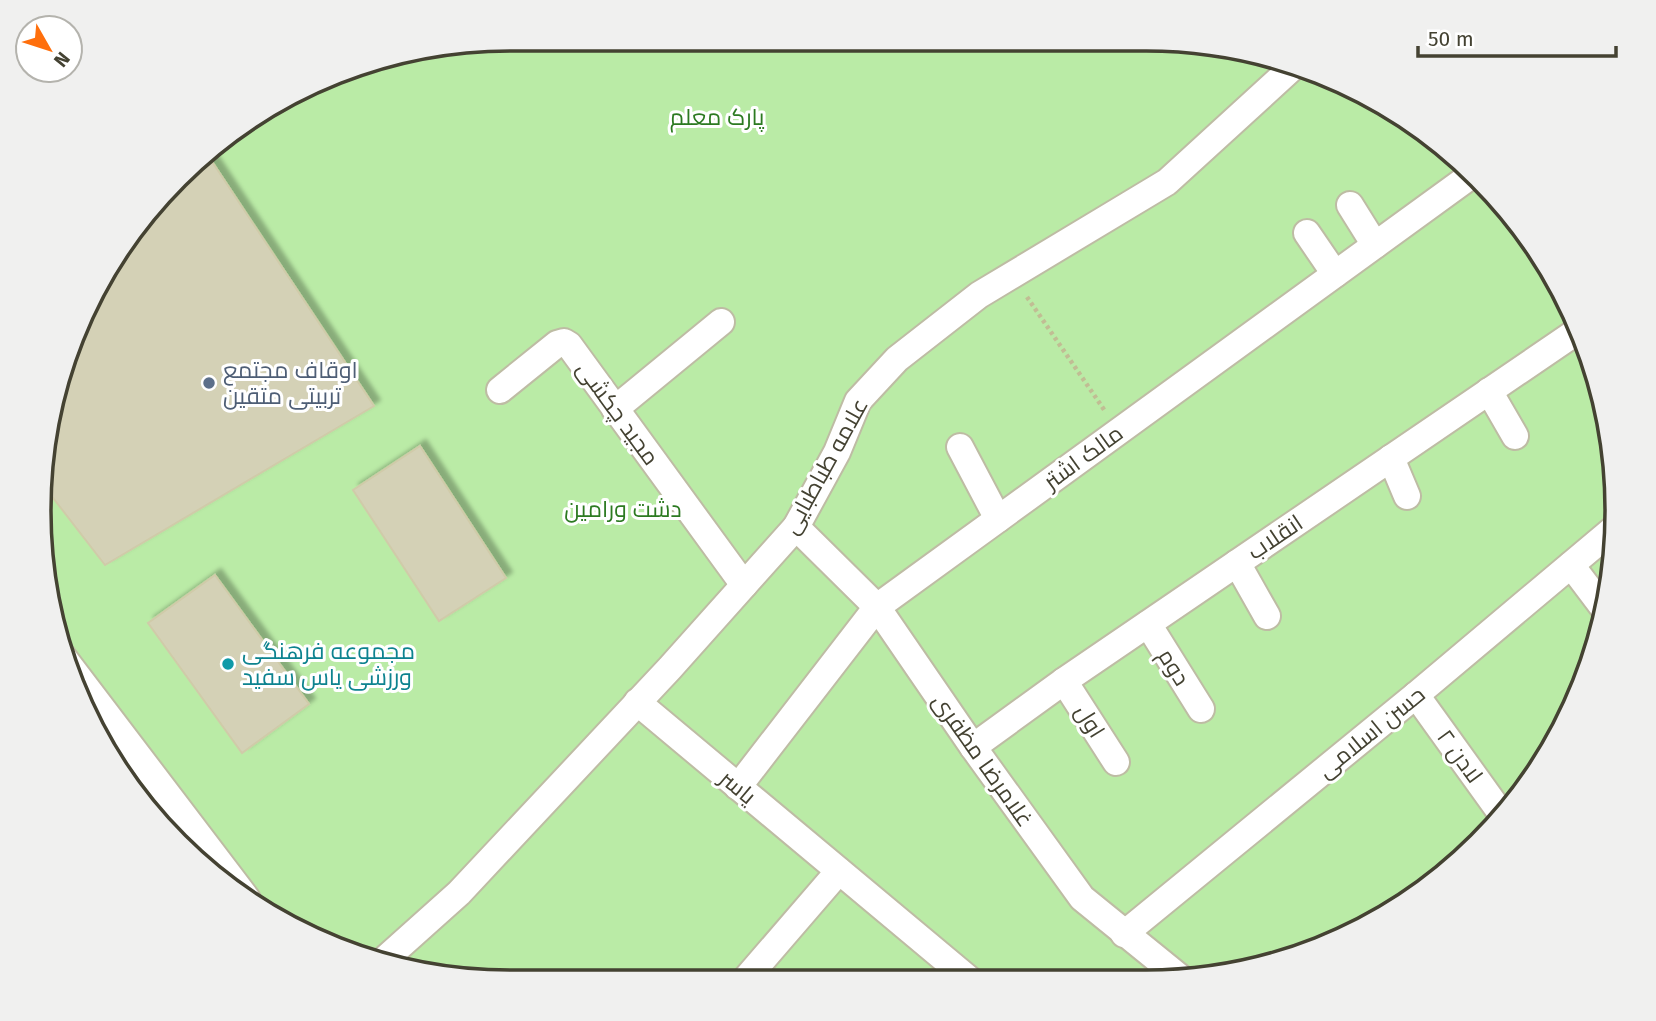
<svg xmlns="http://www.w3.org/2000/svg" width="1656" height="1021" font-family="'Fira Sans',Cairo,sans-serif">
  <defs>
    <filter id="shadow"><feDropShadow dx="6" dy="-6" stdDeviation="2" flood-color="#0004"/></filter>
  </defs>
  <rect width="100%" height="100%" fill="#f3f2e2"/>
  <path fill="#baeba6" d="M 511,39 L 1207,42 L 1326,74 L 1433,136 L 1500,199 L 1554,274 L 1592,358 L 1613,448 L 1617,541 L 1602,632 L 1569,719 L 1520,798 L 1456,866 L 1381,919 L 1268,966 L 1177,981 L 449,979 L 330,947 L 223,885 L 118,773 L 63,662 L 39,510 L 63,359 L 118,248 L 223,136 L 359,63 Z"/>
  <g fill="#d4d1b6" stroke="#d0cba9" stroke-width="2" filter="url(#shadow)">
    <path d="M 207,154 L 374,406 L 105,565 L 43,485 L 63,359 L 118,248 Z"/>
    <path d="M 420,446 L 506,578 L 439,621 L 353,490 Z"/>
    <path d="M 215,575 L 309,704 L 242,753 L 148,623 Z"/>
  </g>
  <g fill="none" stroke-linecap="round" stroke-linejoin="round">
    <g stroke="#bebca4" stroke-width="30">
      <g id="minor">
        <path d="M 1350,205 L 1375,245"/>
        <path d="M 1307,233 L 1335,274"/>
        <path d="M 500,390 L 557,344 L 564,342 L 569,345 L 744,585"/>
        <path d="M 1489,391 L 1515,436"/>
        <path d="M 615,409 L 721,322"/>
        <path d="M 960,447 L 998,519"/>
        <path d="M 1391,458 L 1407,496"/>
        <path d="M 796,527 L 877,607 L 973,747 L 1082,898 L 1183,980"/>
        <path d="M 1237,563 L 1267,616"/>
        <path d="M 1571,565 L 1605,610"/>
        <path d="M 1148,624 L 1201,709"/>
        <path d="M 63,657 L 247,899"/>
        <path d="M 1064,681 L 1116,762"/>
        <path d="M 1416,695 L 1503,816"/>
        <path d="M 637,702 L 971,981"/>
        <path d="M 973,747 L 1064,681 L 1579,330"/>
        <path d="M 738,787 L 877,607 L 1473,174"/>
        <path d="M 1124,934 L 1416,695 L 1616,527"/>
        <path d="M 383,961 L 459,893 L 670,668 L 796,527 L 837,452 L 858,401 L 897,359 L 979,295 L 1167,182 L 1294,66"/>
        <path d="M 745,980 L 839,871"/>
      </g>
    </g>
    <path stroke="#c1bd94" stroke-width="4.5" stroke-dasharray="3.5 3.5" stroke-linecap="butt" d="M 1027,297 L 1105,411"/>
    <use href="#minor" stroke="#fff" stroke-width="26"/>
  </g>
  <circle fill="#5c6f8a" stroke="#fff" stroke-width="2.5" cx="209" cy="383" r="7"/>
  <circle fill="#0f9aa8" stroke="#fff" stroke-width="2.5" cx="228" cy="664" r="7"/>
  <g text-anchor="middle" dominant-baseline="central" stroke-width="6" stroke-linejoin="round" paint-order="stroke">
    <g font-size="23" fill="#2c7a21" stroke="#fff">
      <text x="717" y="117">پارک معلم</text>
      <text x="623" y="509">دشت ورامین</text>
    </g>
    <g font-size="23" fill="#4e5e75" stroke="#fff" text-anchor="start">
      <text x="223" y="370">اوقاف مجتمع<tspan x="223" dy="26">تربیتی متقین</tspan></text>
    </g>
    <g font-size="23" fill="#444232" stroke="#fff">
      <text transform="translate(618 413) rotate(54)">مجید چکشی</text>
      <text transform="translate(1083 457) rotate(-36)">مالک اشتر</text>
      <text transform="translate(825 466) rotate(-61)">علامه طباطبایی</text>
      <text transform="translate(1275 537) rotate(-34)">انقلاب</text>
      <text transform="translate(1174 667) rotate(58)">دوم</text>
      <text transform="translate(1090 721) rotate(58)">اول</text>
      <text transform="translate(1371 732) rotate(-39)">حسن اسلامی</text>
      <text transform="translate(1460 756) rotate(54)">لادن ۲</text>
      <text transform="translate(983 760) rotate(55)">غلامرضا مظفری</text>
      <text transform="translate(738 787) rotate(40)">یاسر</text>
    </g>
    <g font-size="23" fill="#0d838f" stroke="#fff" text-anchor="start">
      <text x="242" y="651">مجموعه فرهنگی<tspan x="242" dy="26">ورزشی یاس سفید</tspan></text>
    </g>
  </g>
  <path d="M0 0H1656V1021H0ZM510 51H1146A459 459 0 0 1 1605 510V511A459 459 0 0 1 1146 970H510A459 459 0 0 1 51 511V510A459 459 0 0 1 510 51Z" fill="#f0f0ef" fill-rule="evenodd"/>
  <path fill="none" stroke="#444232" stroke-width="3.5" d="M510 51H1146A459 459 0 0 1 1605 510V511A459 459 0 0 1 1146 970H510A459 459 0 0 1 51 511V510A459 459 0 0 1 510 51Z"/>
  <g transform="translate(49 49) rotate(129)"><circle r="33" fill="#ffffff" stroke="#b4b3ad" stroke-width="2"/>
  <path d="M0-5L12 26L0 18L-12 26Z" fill="#ff6f0c"/>
  <text y="-10" font-size="19" font-weight="bold" text-anchor="middle" fill="#444232">N</text>
  </g>
  <path d="M1418 46v10h198v-10" fill="none" stroke="#444232" stroke-width="3.5"/>
  <text x="1428" y="46" font-size="21" fill="#444232" stroke="#ffffff" stroke-width="5" paint-order="stroke">50 m</text>
</svg>
